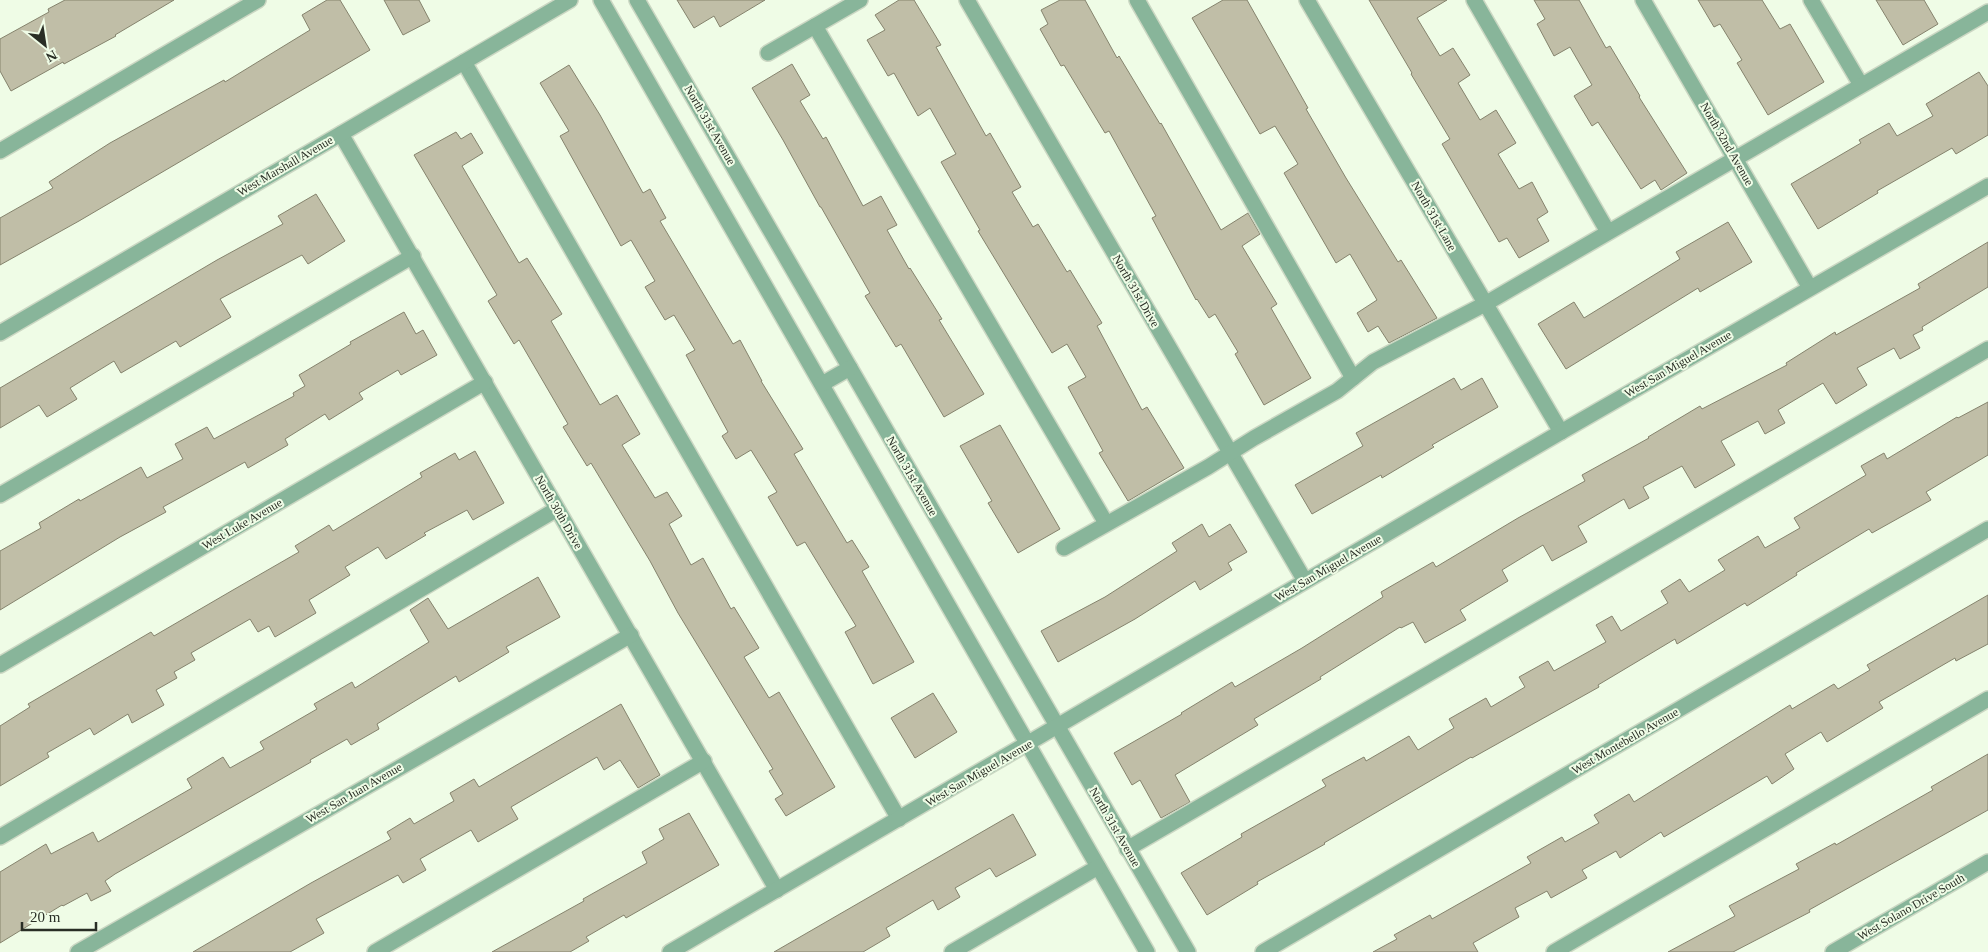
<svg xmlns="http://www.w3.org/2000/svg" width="1988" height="952" font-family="'Times New Roman',serif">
  <rect width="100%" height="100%" fill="#effce6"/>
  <g fill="#c0bea7" stroke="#85836d">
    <path d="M 65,0 L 174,0 L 115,35 L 116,36 L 64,64 L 63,62 L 11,91 L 0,71 L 0,39 L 49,12 L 48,9 Z"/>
    <path d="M 327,0 L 340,0 L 370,50 L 79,221 L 0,265 L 0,218 L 53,188 L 49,182 L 110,143 L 224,80 L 225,82 L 310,30 L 302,15 Z"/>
    <path d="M 384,0 L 419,0 L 430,21 L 403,35 Z"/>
    <path d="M 677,0 L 765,0 L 720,27 L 714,16 L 694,28 Z"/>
    <path d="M 899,0 L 914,0 L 941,45 L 936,47 L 986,136 L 990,133 L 1021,187 L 1012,192 L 1033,227 L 1038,224 L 1067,272 L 1070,270 L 1102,323 L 1097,326 L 1142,410 L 1147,407 L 1184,468 L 1128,501 L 1099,453 L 1103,451 L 1068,387 L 1086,377 L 1067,344 L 1052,353 L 978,231 L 980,230 L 941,162 L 956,154 L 930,108 L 918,116 L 894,73 L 888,76 L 867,40 L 885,30 L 875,15 Z"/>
    <path d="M 1060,0 L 1085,0 L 1117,58 L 1119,56 L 1160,124 L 1161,123 L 1221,230 L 1248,213 L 1260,234 L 1242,246 L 1277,304 L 1271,308 L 1311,378 L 1264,405 L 1235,354 L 1238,352 L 1215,314 L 1209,318 L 1197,299 L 1196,300 L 1152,218 L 1156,216 L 1109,131 L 1105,133 L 1064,65 L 1061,66 L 1040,29 L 1048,24 L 1041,10 Z"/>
    <path d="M 1223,0 L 1247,0 L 1308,108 L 1306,109 L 1346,178 L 1398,262 L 1401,260 L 1437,318 L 1389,343 L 1378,326 L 1368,332 L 1357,313 L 1377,300 L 1350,254 L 1336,263 L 1284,173 L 1298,164 L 1275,126 L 1260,134 L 1192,18 Z"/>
    <path d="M 1369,0 L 1447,0 L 1417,18 L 1440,56 L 1453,48 L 1470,75 L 1458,83 L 1480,120 L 1496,110 L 1516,143 L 1498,154 L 1519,189 L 1532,182 L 1548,212 L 1537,219 L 1549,241 L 1519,258 L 1507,238 L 1499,242 L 1442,144 L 1450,139 L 1411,74 L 1412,73 Z"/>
    <path d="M 1534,0 L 1579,0 L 1606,48 L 1610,46 L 1640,96 L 1639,97 L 1687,173 L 1661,190 L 1655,180 L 1641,189 L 1598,122 L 1592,126 L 1574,96 L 1592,85 L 1570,47 L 1554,56 L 1537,24 L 1545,19 Z"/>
    <path d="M 1698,0 L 1762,0 L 1780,29 L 1790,24 L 1824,82 L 1768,115 L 1737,63 L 1742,60 L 1720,24 L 1714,27 Z"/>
    <path d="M 1876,0 L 1924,0 L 1938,24 L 1903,45 Z"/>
    <path d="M 792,64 L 810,95 L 800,101 L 823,139 L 826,137 L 863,206 L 881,196 L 897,225 L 887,230 L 909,269 L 910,268 L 942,319 L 939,320 L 984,394 L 944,417 L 901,344 L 896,347 L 865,296 L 870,293 L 821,207 L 820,207 L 783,140 L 752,88 Z"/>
    <path d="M 569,65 L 600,115 L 643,193 L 650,189 L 666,218 L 660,221 L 733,344 L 740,340 L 762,381 L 761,381 L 803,449 L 794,454 L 847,543 L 852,540 L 869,567 L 862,571 L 914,662 L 873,684 L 845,632 L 856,626 L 805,542 L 797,546 L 768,497 L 777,492 L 751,450 L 736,459 L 722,436 L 728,432 L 686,355 L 695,350 L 674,315 L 665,320 L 645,287 L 655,281 L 631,240 L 621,246 L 560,136 L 569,131 L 540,83 Z"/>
    <path d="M 1979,72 L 1988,86 L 1988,135 L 1956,154 L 1952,148 L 1877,191 L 1878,193 L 1818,229 L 1791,184 L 1861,143 L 1859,140 L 1889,123 L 1897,136 L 1933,116 L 1926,104 Z"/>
    <path d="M 456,132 L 461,139 L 471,133 L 483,153 L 462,166 L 519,263 L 527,258 L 562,314 L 551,321 L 600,405 L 617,395 L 640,434 L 622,445 L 655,498 L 667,492 L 682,516 L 669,524 L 691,565 L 703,558 L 731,609 L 734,607 L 759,648 L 744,657 L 769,698 L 779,692 L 835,787 L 786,816 L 775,799 L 783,794 L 769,771 L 773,769 L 678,613 L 650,561 L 591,463 L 587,466 L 563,427 L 568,424 L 519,340 L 514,344 L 488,301 L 497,295 L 414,155 Z"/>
    <path d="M 316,194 L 345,241 L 308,264 L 302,255 L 220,299 L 231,317 L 180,347 L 176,341 L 121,373 L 114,361 L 70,388 L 77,399 L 47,417 L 39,405 L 0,428 L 0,388 L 217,260 L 283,224 L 278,216 Z"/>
    <path d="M 1728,222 L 1752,262 L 1700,292 L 1698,288 L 1566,369 L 1538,324 L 1574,302 L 1584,318 L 1680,259 L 1676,252 Z"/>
    <path d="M 1988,242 L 1988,287 L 1922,327 L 1923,330 L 1913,335 L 1920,348 L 1900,359 L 1894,348 L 1857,368 L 1867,385 L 1836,404 L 1823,383 L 1778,410 L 1785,423 L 1765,434 L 1758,421 L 1721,441 L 1735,465 L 1695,488 L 1682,466 L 1643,487 L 1649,498 L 1629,509 L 1624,499 L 1578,526 L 1587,542 L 1552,561 L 1543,545 L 1502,570 L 1508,581 L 1460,610 L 1466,620 L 1425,643 L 1413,622 L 1401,628 L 1400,627 L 1320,677 L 1321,679 L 1254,719 L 1258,725 L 1175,775 L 1190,802 L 1161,818 L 1140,780 L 1132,785 L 1114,753 L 1182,714 L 1181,713 L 1232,682 L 1235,687 L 1302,648 L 1383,597 L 1381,592 L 1433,562 L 1436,567 L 1518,518 L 1585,481 L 1582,475 L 1649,438 L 1648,437 L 1700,406 L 1702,409 L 1787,365 L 1786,363 L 1835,332 L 1836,335 L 1920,288 L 1918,284 Z"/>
    <path d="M 404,312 L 416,334 L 423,330 L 437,355 L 401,375 L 398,370 L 359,393 L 363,399 L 329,420 L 325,414 L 285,439 L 288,445 L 248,468 L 245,462 L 163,507 L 166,512 L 120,537 L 0,610 L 0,551 L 41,528 L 39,523 L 79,499 L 80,501 L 141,467 L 147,478 L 183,459 L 175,444 L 207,427 L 214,439 L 294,396 L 293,393 L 305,386 L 299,375 L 351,344 L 350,342 Z"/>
    <path d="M 1454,378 L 1461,390 L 1482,378 L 1498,407 L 1432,445 L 1434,447 L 1382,478 L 1381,475 L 1312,514 L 1295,485 L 1363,446 L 1356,433 Z"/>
    <path d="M 1988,402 L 1988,455 L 1926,492 L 1931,500 L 1872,533 L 1869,529 L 1796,573 L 1797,575 L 1747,606 L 1745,603 L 1677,644 L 1675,639 L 1598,685 L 1599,687 L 1472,758 L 1471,757 L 1324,843 L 1325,844 L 1257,882 L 1258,884 L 1207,915 L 1181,873 L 1242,837 L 1241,834 L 1326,786 L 1322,780 L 1364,757 L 1366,761 L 1409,736 L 1418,750 L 1454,728 L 1449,719 L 1486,698 L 1491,707 L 1525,687 L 1519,677 L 1548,661 L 1554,671 L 1606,642 L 1596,625 L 1612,616 L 1621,631 L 1668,603 L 1661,591 L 1680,579 L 1689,592 L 1725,570 L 1718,560 L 1758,536 L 1765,548 L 1800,528 L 1794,518 L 1866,475 L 1861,466 L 1884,453 L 1887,459 L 1957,417 L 1958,418 Z"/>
    <path d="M 1000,425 L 1060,529 L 1018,553 L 988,503 L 992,501 L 960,446 Z"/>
    <path d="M 475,451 L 504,503 L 473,520 L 467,510 L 424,533 L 426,535 L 386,559 L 378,547 L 345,567 L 350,575 L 309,600 L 316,613 L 275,637 L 269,626 L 258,632 L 250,619 L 191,653 L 195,660 L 174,672 L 177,678 L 156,690 L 164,705 L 132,723 L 128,714 L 94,735 L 90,728 L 47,753 L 49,757 L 0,786 L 0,726 L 30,707 L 28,704 L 151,632 L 154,636 L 233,590 L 299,552 L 295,546 L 329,525 L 333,531 L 422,477 L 420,473 L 455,453 L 459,460 Z"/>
    <path d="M 1202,524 L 1209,537 L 1230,524 L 1247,552 L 1228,563 L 1232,570 L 1200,590 L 1195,581 L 1135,619 L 1058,662 L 1041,631 L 1105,597 L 1177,551 L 1172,543 Z"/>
    <path d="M 538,577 L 560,617 L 506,647 L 509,652 L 459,682 L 456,676 L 377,724 L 379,729 L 351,745 L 347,739 L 310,760 L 311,762 L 115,874 L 105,881 L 111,891 L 91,901 L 87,893 L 63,906 L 62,905 L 0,943 L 0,872 L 46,844 L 51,854 L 93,832 L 98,842 L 192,788 L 187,779 L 223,757 L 230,768 L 264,749 L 260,742 L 317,709 L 314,704 L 352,682 L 355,688 L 429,642 L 410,610 L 428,598 L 448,629 Z"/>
    <path d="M 1988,595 L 1988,644 L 1956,661 L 1955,658 L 1879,702 L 1883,708 L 1827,742 L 1821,732 L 1785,754 L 1794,769 L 1772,784 L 1767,776 L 1664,837 L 1661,832 L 1620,858 L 1616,851 L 1582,870 L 1587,878 L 1551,898 L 1547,891 L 1515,908 L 1519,917 L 1473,943 L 1478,952 L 1373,952 L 1397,939 L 1394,935 L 1430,915 L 1432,919 L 1531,863 L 1527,857 L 1562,837 L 1565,842 L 1599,823 L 1594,815 L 1629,794 L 1634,802 L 1790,705 L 1792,709 L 1834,684 L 1838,689 L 1870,670 L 1867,665 Z"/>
    <path d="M 933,693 L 957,732 L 915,758 L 891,718 Z"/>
    <path d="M 621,704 L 660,775 L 638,788 L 620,760 L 604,770 L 597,757 L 511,807 L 518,819 L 478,842 L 471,830 L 420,859 L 426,870 L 403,883 L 398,875 L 316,919 L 324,933 L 290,952 L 193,952 L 311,883 L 391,839 L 387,832 L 410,818 L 414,824 L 454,801 L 450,793 L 474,779 L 479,787 Z"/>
    <path d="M 1988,754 L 1988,810 L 1809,910 L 1810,912 L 1733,952 L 1668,952 L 1735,916 L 1729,906 L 1799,869 L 1796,864 L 1835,843 L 1836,845 L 1933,790 L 1931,787 Z"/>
    <path d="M 689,813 L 719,865 L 626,918 L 624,915 L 586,937 L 589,941 L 570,952 L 492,952 L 584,901 L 583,899 L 647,863 L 642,852 L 664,839 L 659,829 Z"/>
    <path d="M 1013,814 L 1036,855 L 996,877 L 990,868 L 955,888 L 960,897 L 938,910 L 933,900 L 886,928 L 890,936 L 863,952 L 774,952 Z"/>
  </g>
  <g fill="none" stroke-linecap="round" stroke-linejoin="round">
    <g stroke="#cbd7c3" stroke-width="18">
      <g id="minor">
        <path d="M 601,0 C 784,317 964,635 1147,952"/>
        <path d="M 637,0 L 1188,952"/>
        <path d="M 967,0 L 1305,581"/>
        <path d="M 1137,0 L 1353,378"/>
        <path d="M 1307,0 L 1561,432"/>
        <path d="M 1474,0 L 1608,232"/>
        <path d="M 1643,0 L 1810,288"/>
        <path d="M 1811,0 L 1861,85"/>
        <path d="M 815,26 L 1106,523"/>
        <path d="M 768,53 L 860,0"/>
        <path d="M 464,62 L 899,819"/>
        <path d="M 341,134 L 777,890"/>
        <path d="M 0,151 L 258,0"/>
        <path d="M 0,333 L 570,0"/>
        <path d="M 822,384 L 850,368"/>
        <path d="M 0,495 L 413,256"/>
        <path d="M 1064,548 L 1208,467 L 1254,438 L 1337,391 L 1373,362 L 1485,304 L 1988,12"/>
        <path d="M 0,665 L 485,382"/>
        <path d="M 0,837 L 557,509"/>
        <path d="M 1127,849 L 1988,349"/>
        <path d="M 78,952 L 631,635"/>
        <path d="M 375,952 L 704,761"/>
        <path d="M 670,952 L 1561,432 L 1988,186"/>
        <path d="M 952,952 L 1098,867"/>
        <path d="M 1263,952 L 1988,529"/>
        <path d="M 1554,952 L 1988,699"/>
        <path d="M 1833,952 L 1988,862"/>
      </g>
    </g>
    <use href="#minor" stroke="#88b59a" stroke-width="15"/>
  </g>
  <g text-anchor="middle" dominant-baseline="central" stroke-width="4" stroke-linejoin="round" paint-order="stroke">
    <g font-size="12" fill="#292e25" stroke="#effce6">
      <text transform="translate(710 125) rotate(60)">North 31st Avenue</text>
      <text transform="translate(1727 144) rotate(60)">North 32nd Avenue</text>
      <text transform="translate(285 166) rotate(-30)">West Marshall Avenue</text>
      <text transform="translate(1434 216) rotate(60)">North 31st Lane</text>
      <text transform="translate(1136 291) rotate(60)">North 31st Drive</text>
      <text transform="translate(1678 364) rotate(-30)">West San Miguel Avenue</text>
      <text transform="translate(912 476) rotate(60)">North 31st Avenue</text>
      <text transform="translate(559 512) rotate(60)">North 30th Drive</text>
      <text transform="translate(242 524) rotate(-30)">West Luke Avenue</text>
      <text transform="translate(1328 568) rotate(-30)">West San Miguel Avenue</text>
      <text transform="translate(1625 741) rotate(-30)">West Montebello Avenue</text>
      <text transform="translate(979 773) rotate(-30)">West San Miguel Avenue</text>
      <text transform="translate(354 793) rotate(-30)">West San Juan Avenue</text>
      <text transform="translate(1115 827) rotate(60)">North 31st Avenue</text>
      <text transform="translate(1911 907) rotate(-30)">West Solano Drive South</text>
    </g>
  </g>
  <g transform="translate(45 45) rotate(150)" stroke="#effce6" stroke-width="4" paint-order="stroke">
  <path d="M0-4L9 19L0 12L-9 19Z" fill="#292e25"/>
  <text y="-8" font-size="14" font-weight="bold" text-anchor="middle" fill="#292e25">N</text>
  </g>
  <path d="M22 922v8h74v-8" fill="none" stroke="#292e25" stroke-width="2.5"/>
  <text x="30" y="922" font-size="15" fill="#292e25" stroke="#effce6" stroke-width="4" paint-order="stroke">20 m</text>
</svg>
